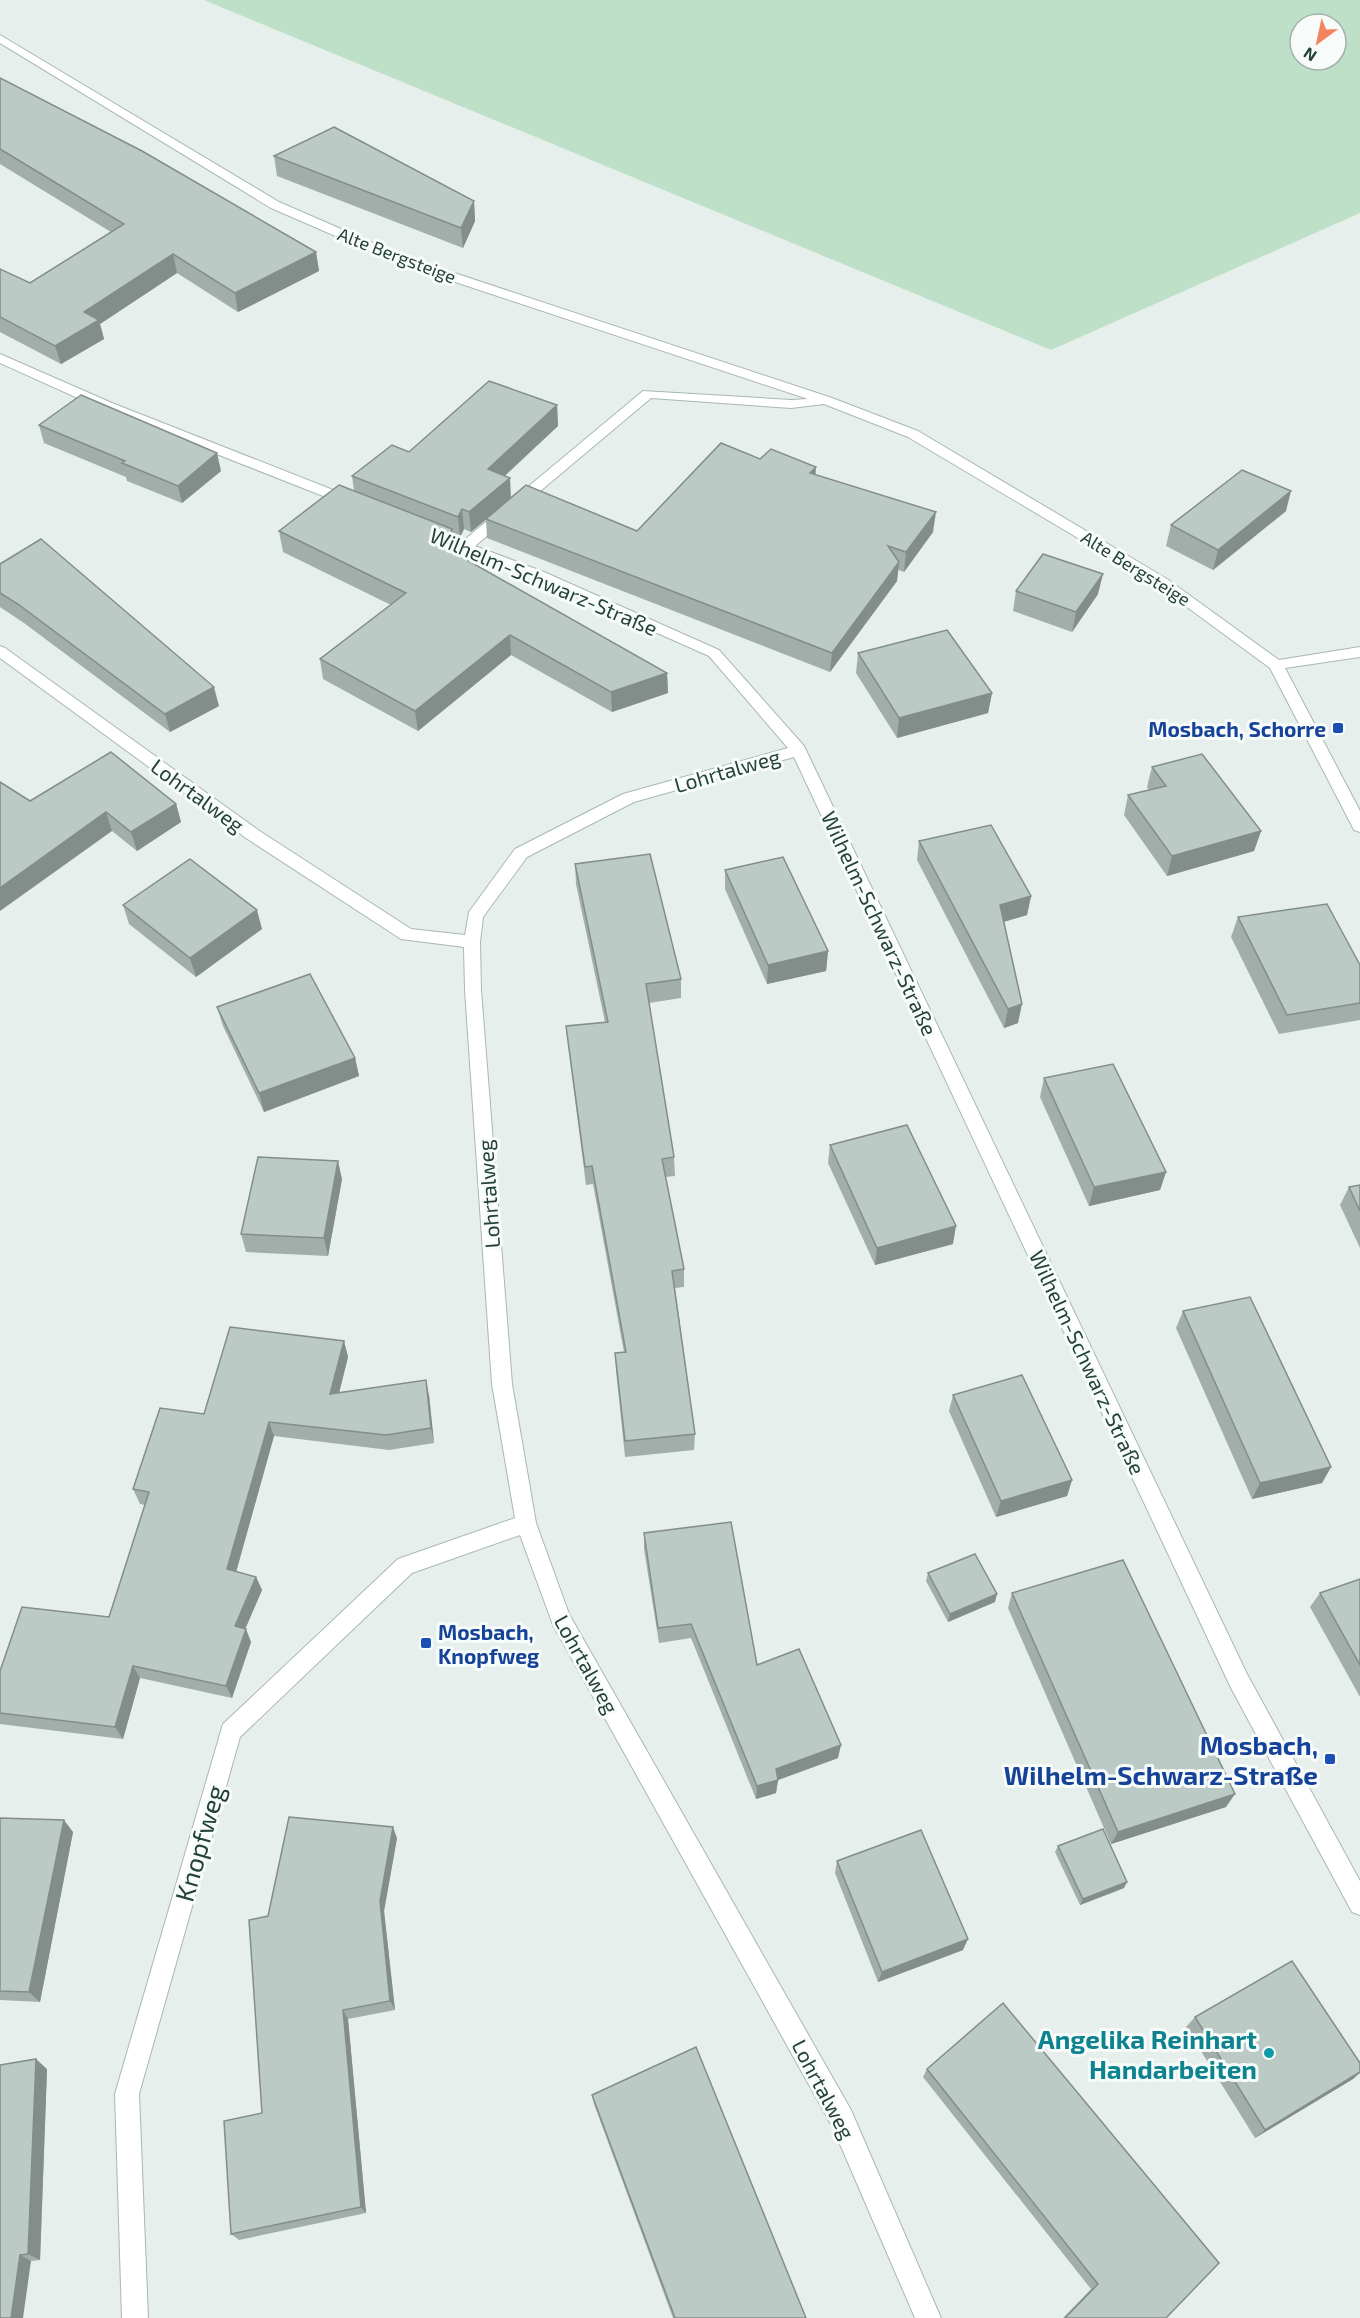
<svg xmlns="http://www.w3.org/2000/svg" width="1360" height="2318" font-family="'Exo 2',sans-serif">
  <rect width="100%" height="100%" fill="#e6efeb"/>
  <path fill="#bfe0c8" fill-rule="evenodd" d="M 204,0 L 1360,0 L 1360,213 L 1051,350 ZM 1300,24 L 1336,24 L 1336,60 L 1300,60 Z"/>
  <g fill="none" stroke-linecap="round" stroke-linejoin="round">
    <g stroke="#a8b8b2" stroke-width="2">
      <g id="minor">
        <path d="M 0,35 L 279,202 L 403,256 L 832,398 L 918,431 L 1167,579 L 1279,660 L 1360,647 L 1360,657 L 1285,668 L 1360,811 L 1360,832 L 1354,830 L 1352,826 L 1270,668 L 1157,585 L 908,437 L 824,404 L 791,408 L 651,398 L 475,546 L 544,572 L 719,650 L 804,746 L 1247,1674 L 1360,1881 L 1360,1915 L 1352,1912 L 1231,1688 L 794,757 L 634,802 L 527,857 L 483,917 L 480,942 L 481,990 L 512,1384 L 536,1523 L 569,1614 L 851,2110 L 941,2318 L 915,2318 L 833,2128 L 553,1625 L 520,1535 L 412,1573 L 240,1737 L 139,2094 L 148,2318 L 122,2318 L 115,2094 L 223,1724 L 398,1559 L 515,1518 L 492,1384 L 465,990 L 464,947 L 401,939 L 246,838 L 0,658 L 0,646 L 5,648 L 258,830 L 411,929 L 465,935 L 469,912 L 515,849 L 623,794 L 788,748 L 709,656 L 534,578 L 427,537 L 425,534 L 432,530 L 463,541 L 643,391 L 791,400 L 808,399 L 395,262 L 271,208 L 0,43 Z"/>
        <path d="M 0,354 L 112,403 L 356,499 L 358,502 L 356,505 L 346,505 L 102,409 L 0,363 Z"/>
      </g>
    </g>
    <use href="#minor" fill="#fff" fill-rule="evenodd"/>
  </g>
  <g fill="#a1aea9">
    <path d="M 0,78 L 316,252 L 319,271 L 238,312 L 177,273 L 100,324 L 104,339 L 61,364 L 0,332 L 0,269 L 30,283 L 111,232 L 0,164 Z"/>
    <path d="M 274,156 L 474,201 L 475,221 L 463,248 L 277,176 Z"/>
    <path d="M 557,405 L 558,426 L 505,476 L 511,498 L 637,531 L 760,459 L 815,475 L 933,532 L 904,572 L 898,570 L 897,581 L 830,672 L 487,538 L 486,520 L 471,532 L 464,529 L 460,537 L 453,534 L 454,549 L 453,552 L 667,673 L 668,693 L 612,712 L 511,655 L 418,731 L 323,679 L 320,659 L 391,605 L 283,552 L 279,531 L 354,491 L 352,476 L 409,452 Z"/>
    <path d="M 39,425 L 221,471 L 182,503 L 127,481 L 126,477 L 44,443 Z"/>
    <path d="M 1286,511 L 1213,570 L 1166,546 L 1171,525 Z"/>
    <path d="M 0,564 L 219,706 L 170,732 L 24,623 L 0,607 Z"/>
    <path d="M 1016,591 L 1098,594 L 1072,632 L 1013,611 Z"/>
    <path d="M 858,653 L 992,693 L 988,713 L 897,738 L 856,673 Z"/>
    <path d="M 1152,767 L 1261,831 L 1254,851 L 1167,876 L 1124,815 L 1128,795 L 1149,790 L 1147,787 Z"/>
    <path d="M 30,801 L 176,804 L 181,822 L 137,851 L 112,831 Z"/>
    <path d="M 919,841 L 1031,896 L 1027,915 L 1004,922 L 1018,1023 L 1004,1028 L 917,860 Z"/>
    <path d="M 575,864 L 681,979 L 681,998 L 649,1003 L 674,1157 L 675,1176 L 665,1177 L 684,1269 L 684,1287 L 675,1288 L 695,1434 L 694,1450 L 625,1457 L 616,1370 L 615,1353 L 624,1352 L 593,1184 L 586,1185 L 568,1045 L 566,1026 L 605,1022 L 576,884 Z"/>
    <path d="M 725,870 L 828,951 L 826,971 L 767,984 L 725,889 Z"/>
    <path d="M 123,905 L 262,929 L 196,977 L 129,924 Z"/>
    <path d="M 1238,917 L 1360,965 L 1360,1020 L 1279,1034 L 1231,937 Z"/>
    <path d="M 217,1007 L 355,1058 L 359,1076 L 264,1112 L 223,1026 Z"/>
    <path d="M 1044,1078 L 1166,1172 L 1160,1190 L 1089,1206 L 1040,1097 Z"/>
    <path d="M 830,1145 L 953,1244 L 875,1265 L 828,1163 Z"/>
    <path d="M 342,1179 L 328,1256 L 246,1252 L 241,1234 Z"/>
    <path d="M 1360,1185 L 1360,1248 L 1340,1205 L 1349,1187 Z"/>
    <path d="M 1183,1311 L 1331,1467 L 1322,1483 L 1252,1499 L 1176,1328 Z"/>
    <path d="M 344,1341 L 348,1357 L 339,1393 L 429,1395 L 434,1443 L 389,1450 L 274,1436 L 236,1572 L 256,1577 L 262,1590 L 245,1628 L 251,1642 L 232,1698 L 140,1678 L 123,1739 L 0,1724 L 0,1671 L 109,1617 L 145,1505 L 140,1504 L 133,1489 L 204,1414 Z"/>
    <path d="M 953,1395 L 1072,1480 L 1067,1496 L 996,1517 L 949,1411 Z"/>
    <path d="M 644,1533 L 757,1665 L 838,1758 L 778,1780 L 776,1793 L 756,1799 L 691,1638 L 659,1643 L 644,1549 Z"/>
    <path d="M 928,1573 L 995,1602 L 948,1622 L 926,1581 Z"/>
    <path d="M 1360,1579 L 1360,1697 L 1310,1607 L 1320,1593 Z"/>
    <path d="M 1012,1593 L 1226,1807 L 1111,1844 L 1008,1608 Z"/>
    <path d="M 0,1818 L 73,1832 L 40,2002 L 0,2000 Z"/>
    <path d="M 397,1838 L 384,1911 L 395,2010 L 348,2019 L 366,2213 L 239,2240 L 231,2234 L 262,2113 L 268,1916 Z"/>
    <path d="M 1058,1846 L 1124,1888 L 1080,1905 L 1055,1852 Z"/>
    <path d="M 837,1861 L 963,1950 L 878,1982 L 835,1873 Z"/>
    <path d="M 1195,2017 L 1360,2063 L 1360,2073 L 1353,2079 L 1255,2138 L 1186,2027 Z"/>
    <path d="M 47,2069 L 40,2260 L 31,2261 L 0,2318 Z"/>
    <path d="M 927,2069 L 1166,2318 L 1063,2318 L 1091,2289 L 923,2077 Z"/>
    <path d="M 592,2095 L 806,2318 L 673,2318 L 594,2104 Z"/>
  </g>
  <g fill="#838d89">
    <path d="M 474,201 L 475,221 L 463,248 L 461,228 Z"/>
    <path d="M 316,252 L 319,271 L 238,312 L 235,293 Z"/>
    <path d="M 173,254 L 177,273 L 100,324 L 104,339 L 61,364 L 55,346 L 84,312 Z"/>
    <path d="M 557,405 L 558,426 L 490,489 L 488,469 Z"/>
    <path d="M 217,453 L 221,471 L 182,503 L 178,486 Z"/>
    <path d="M 816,467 L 815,486 L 810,473 Z"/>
    <path d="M 510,478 L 511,498 L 471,532 L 469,512 Z"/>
    <path d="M 1291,491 L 1286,511 L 1213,570 L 1218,550 Z"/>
    <path d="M 462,509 L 464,529 L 460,537 L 458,517 Z"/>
    <path d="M 936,512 L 933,532 L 904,572 L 906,552 Z"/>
    <path d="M 452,529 L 454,549 L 446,567 L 444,547 Z"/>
    <path d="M 899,562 L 897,581 L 830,672 L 832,653 Z"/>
    <path d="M 1103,574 L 1098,594 L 1072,632 L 1076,612 Z"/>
    <path d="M 510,635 L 511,655 L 418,731 L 415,711 Z"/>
    <path d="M 667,673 L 668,693 L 612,712 L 611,692 Z"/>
    <path d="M 214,687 L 219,706 L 170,732 L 165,714 Z"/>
    <path d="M 992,693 L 988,713 L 897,738 L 899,718 Z"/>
    <path d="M 176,804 L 181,822 L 137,851 L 131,832 Z"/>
    <path d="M 106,812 L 112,831 L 0,911 L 0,888 Z"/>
    <path d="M 1261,831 L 1254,851 L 1167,876 L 1172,856 Z"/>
    <path d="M 1031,896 L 1027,915 L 996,924 L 1000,905 Z"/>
    <path d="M 257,910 L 262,929 L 196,977 L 190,958 Z"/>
    <path d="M 828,951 L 826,971 L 767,984 L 768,965 Z"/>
    <path d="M 1022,1004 L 1018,1023 L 1004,1028 L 1008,1009 Z"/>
    <path d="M 355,1058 L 359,1076 L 264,1112 L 259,1093 Z"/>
    <path d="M 338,1161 L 342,1179 L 328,1256 L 324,1238 Z"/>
    <path d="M 1166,1172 L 1160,1190 L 1089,1206 L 1094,1187 Z"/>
    <path d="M 956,1226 L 953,1244 L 875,1265 L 877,1248 Z"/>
    <path d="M 344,1341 L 348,1357 L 335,1409 L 330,1394 Z"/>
    <path d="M 426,1380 L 429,1395 L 434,1443 L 431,1428 Z"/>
    <path d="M 269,1422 L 274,1436 L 233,1583 L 227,1569 Z"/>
    <path d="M 1331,1467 L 1322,1483 L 1252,1499 L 1260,1483 Z"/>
    <path d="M 1072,1480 L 1067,1496 L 996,1517 L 1001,1501 Z"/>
    <path d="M 256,1577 L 262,1590 L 241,1639 L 235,1626 Z"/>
    <path d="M 997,1594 L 995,1602 L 948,1622 L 950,1614 Z"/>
    <path d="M 246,1629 L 251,1642 L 232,1698 L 226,1686 Z"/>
    <path d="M 133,1666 L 140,1678 L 123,1739 L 115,1727 Z"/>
    <path d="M 841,1745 L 838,1758 L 778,1780 L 776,1793 L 756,1799 L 757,1786 L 776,1769 Z"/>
    <path d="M 1235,1794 L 1226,1807 L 1111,1844 L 1118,1832 Z"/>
    <path d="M 64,1820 L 73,1832 L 40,2002 L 29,1992 Z"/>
    <path d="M 393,1827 L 397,1838 L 384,1911 L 395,2010 L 390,2001 L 380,1901 Z"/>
    <path d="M 1127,1882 L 1124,1888 L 1080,1905 L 1083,1899 Z"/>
    <path d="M 968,1939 L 963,1950 L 878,1982 L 882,1972 Z"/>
    <path d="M 343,2010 L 348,2019 L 366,2213 L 361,2207 Z"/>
    <path d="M 36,2059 L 47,2069 L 40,2260 L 28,2254 Z"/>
    <path d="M 1360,2072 L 1353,2079 L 1255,2138 L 1265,2130 Z"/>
    <path d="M 20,2255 L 31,2261 L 23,2318 L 11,2318 Z"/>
  </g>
  <g fill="#bbcac4" stroke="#838d89" stroke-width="1.5">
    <path d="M 0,78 L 142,151 L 316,252 L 235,293 L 173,254 L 84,312 L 99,320 L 55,346 L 0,317 L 0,269 L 30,283 L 124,224 L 0,149 Z"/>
    <path d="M 334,127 L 474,201 L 461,228 L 274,156 Z"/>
    <path d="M 489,381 L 557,405 L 488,469 L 510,478 L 469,512 L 462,509 L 458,517 L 352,476 L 392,445 L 409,452 Z"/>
    <path d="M 81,395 L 217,453 L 178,486 L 122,463 L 125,461 L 39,425 Z"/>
    <path d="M 721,443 L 760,459 L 771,449 L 816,467 L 810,473 L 936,512 L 906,552 L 888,546 L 899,562 L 832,653 L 486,519 L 526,485 L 637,531 Z"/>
    <path d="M 1242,470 L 1291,491 L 1218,550 L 1171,525 Z"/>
    <path d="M 339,485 L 452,529 L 444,547 L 667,673 L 611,692 L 510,635 L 415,711 L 320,659 L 406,593 L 279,531 Z"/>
    <path d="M 41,539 L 214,687 L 165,714 L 18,604 L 0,593 L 0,564 Z"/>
    <path d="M 1043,554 L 1103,574 L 1076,612 L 1016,591 Z"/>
    <path d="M 947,630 L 992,693 L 899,718 L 858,653 Z"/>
    <path d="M 111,752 L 176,804 L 131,832 L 106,812 L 0,888 L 0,782 L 30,801 Z"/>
    <path d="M 1202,754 L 1261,831 L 1172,856 L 1128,795 L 1166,786 L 1152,767 Z"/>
    <path d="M 991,825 L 1031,896 L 1000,905 L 1022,1004 L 1008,1009 L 919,841 Z"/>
    <path d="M 650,854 L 681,979 L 646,984 L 674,1157 L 662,1159 L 684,1269 L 672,1271 L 695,1434 L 625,1441 L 615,1353 L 626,1352 L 592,1166 L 585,1167 L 566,1026 L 608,1022 L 575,864 Z"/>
    <path d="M 783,857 L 828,951 L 768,965 L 725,870 Z"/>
    <path d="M 190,859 L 257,910 L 190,958 L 123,905 Z"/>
    <path d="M 1327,904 L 1360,965 L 1360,1003 L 1287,1015 L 1238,917 Z"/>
    <path d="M 310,974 L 355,1058 L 259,1093 L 217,1007 Z"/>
    <path d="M 1113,1064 L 1166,1172 L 1094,1187 L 1044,1078 Z"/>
    <path d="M 907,1125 L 956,1226 L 877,1248 L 830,1145 Z"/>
    <path d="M 258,1157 L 338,1161 L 324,1238 L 241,1234 Z"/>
    <path d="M 1360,1185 L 1360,1211 L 1349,1187 Z"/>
    <path d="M 1250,1297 L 1331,1467 L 1260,1483 L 1183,1311 Z"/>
    <path d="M 230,1327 L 344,1341 L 330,1394 L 426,1380 L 431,1428 L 386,1435 L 269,1422 L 227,1569 L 256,1577 L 235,1626 L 246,1629 L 226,1686 L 133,1666 L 115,1727 L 0,1713 L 0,1671 L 22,1607 L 109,1617 L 149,1492 L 133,1489 L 160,1408 L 204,1414 Z"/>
    <path d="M 1022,1375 L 1072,1480 L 1001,1501 L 953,1395 Z"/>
    <path d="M 731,1522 L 757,1665 L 799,1649 L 841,1745 L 776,1769 L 778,1780 L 757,1786 L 691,1624 L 658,1628 L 644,1533 Z"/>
    <path d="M 975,1554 L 997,1594 L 950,1614 L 928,1573 Z"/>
    <path d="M 1123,1560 L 1235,1794 L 1118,1832 L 1012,1593 Z"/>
    <path d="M 1360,1579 L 1360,1665 L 1320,1593 Z"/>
    <path d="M 289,1817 L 393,1827 L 380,1901 L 390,2001 L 343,2010 L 361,2207 L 231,2234 L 224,2121 L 262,2113 L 249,1920 L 268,1916 Z"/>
    <path d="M 0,1818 L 64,1820 L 29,1992 L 0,1991 Z"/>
    <path d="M 1103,1829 L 1127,1882 L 1083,1899 L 1058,1846 Z"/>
    <path d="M 921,1830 L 968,1939 L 882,1972 L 837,1861 Z"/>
    <path d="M 1292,1961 L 1360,2063 L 1360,2072 L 1265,2130 L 1195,2017 Z"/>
    <path d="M 1003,2003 L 1219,2263 L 1166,2318 L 1065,2318 L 1098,2284 L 927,2069 Z"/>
    <path d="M 696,2047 L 806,2318 L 675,2318 L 592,2095 Z"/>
    <path d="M 36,2059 L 28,2254 L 20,2255 L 11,2318 L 0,2318 L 0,2065 Z"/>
  </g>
  <g fill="#1a4fb4" stroke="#f7fbf9" stroke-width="2">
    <rect x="1332" y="722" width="12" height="12" rx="3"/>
    <rect x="420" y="1637" width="12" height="12" rx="3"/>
    <rect x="1324" y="1753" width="12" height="12" rx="3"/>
  </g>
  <circle fill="#0f9aa8" stroke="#f7fbf9" stroke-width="2" cx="1269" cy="2053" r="6"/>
  <g text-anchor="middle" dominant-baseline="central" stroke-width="6" stroke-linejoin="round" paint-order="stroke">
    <g font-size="18" fill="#24423a" stroke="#f7fbf9">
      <text transform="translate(397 255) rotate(21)">Alte Bergsteige</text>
      <text transform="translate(1136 568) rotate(32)">Alte Bergsteige</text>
    </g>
    <g font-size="21" fill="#24423a" stroke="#f7fbf9">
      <text transform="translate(544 581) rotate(23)">Wilhelm-Schwarz-Straße</text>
      <text transform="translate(727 770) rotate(-16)">Lohrtalweg</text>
      <text transform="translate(198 795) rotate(36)">Lohrtalweg</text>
      <text transform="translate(880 923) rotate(65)">Wilhelm-Schwarz-Straße</text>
      <text transform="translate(488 1194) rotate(-94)">Lohrtalweg</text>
      <text transform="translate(1088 1362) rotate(65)">Wilhelm-Schwarz-Straße</text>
      <text transform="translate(587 1664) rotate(61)">Lohrtalweg</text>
      <text transform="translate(824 2089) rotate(62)">Lohrtalweg</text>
    </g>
    <g font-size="21" font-weight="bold" fill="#164399" stroke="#f7fbf9" text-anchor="end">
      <text x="1326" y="728">Mosbach, Schorre</text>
      <text x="438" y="1631" text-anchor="start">Mosbach,<tspan x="438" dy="24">Knopfweg</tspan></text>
    </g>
    <g font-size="26" font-weight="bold" fill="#164399" stroke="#f7fbf9" text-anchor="end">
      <text x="1318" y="1744">Mosbach,<tspan x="1318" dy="30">Wilhelm-Schwarz-Straße</tspan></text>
    </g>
    <g font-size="26" fill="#24423a" stroke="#f7fbf9">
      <text transform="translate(199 1843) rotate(-74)">Knopfweg</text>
    </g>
    <g font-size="26" font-weight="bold" fill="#0d838f" stroke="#f7fbf9" text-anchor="end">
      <text x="1257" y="2038">Angelika Reinhart<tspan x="1257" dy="30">Handarbeiten</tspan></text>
    </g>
  </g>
  <g transform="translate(1318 42) rotate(213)"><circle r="28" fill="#f7fbf9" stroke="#a3b1ad" stroke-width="1.5"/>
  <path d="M0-4.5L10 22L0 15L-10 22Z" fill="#f4845f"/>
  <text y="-9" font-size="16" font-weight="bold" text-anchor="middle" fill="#24423a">N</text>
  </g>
</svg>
